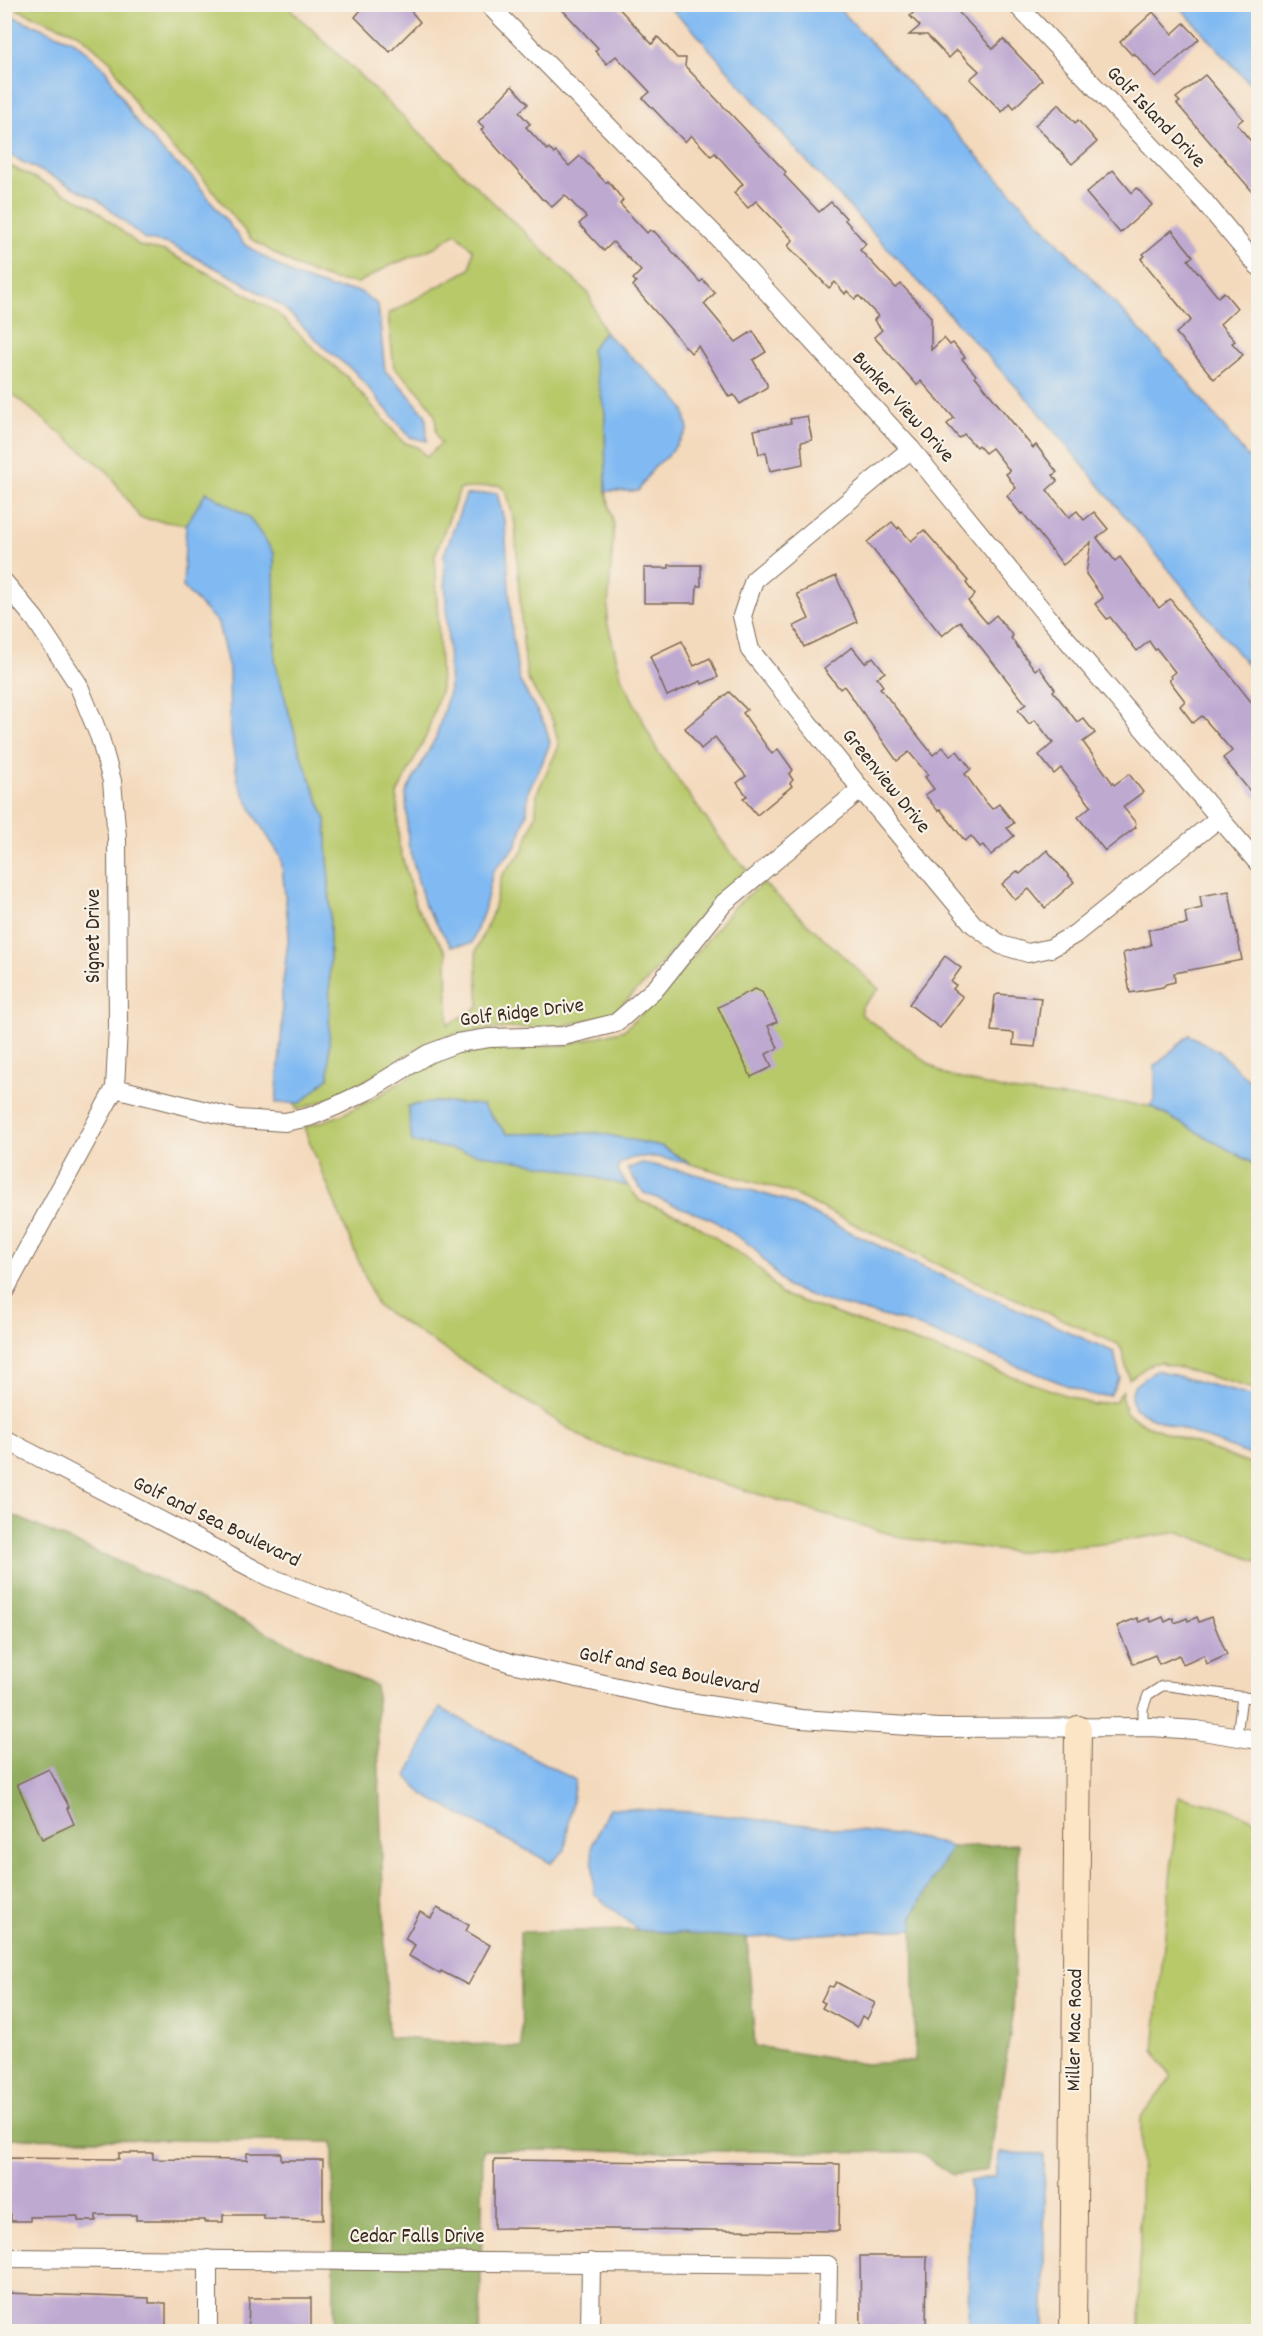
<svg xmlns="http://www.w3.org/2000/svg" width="1263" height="2336" font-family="Dekko,sans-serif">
  <rect width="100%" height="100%" fill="#f7f3e8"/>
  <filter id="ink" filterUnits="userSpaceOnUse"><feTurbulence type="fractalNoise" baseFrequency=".0167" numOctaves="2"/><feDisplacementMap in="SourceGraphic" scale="12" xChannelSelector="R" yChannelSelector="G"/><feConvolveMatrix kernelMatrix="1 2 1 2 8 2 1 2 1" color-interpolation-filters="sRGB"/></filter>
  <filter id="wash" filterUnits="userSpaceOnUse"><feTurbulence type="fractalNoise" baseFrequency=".008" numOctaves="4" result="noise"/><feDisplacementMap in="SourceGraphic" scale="24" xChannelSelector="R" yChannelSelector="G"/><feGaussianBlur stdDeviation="1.35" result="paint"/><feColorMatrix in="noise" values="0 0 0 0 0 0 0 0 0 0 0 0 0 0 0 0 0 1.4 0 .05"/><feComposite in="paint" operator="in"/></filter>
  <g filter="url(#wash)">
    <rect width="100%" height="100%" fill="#f4dabd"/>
    <g fill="#b8c96b" stroke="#7a7a44" stroke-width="1.5" fill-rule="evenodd">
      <path d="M 6,5 L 286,5 L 588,293 L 604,332 L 591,350 L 605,412 L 606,491 L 614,525 L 607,621 L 621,676 L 658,752 L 730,852 L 748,870 L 716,898 L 648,980 L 611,1015 L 561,1026 L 488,1029 L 452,1035 L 422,1046 L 363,1082 L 331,1098 L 297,1110 L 294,1103 L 301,1103 L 329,1077 L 330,907 L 326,820 L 300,752 L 275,662 L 274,553 L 207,492 L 186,525 L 140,518 L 108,472 L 5,388 L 4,163 L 91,206 L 140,246 L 165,251 L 232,286 L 276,312 L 321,355 L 348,378 L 403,442 L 417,447 L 427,457 L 441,443 C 432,433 439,421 433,411 C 423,394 408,380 394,367 L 388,314 L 470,269 L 473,250 L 456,233 L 435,247 L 389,266 L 358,283 L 333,280 L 299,268 L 251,239 L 200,174 L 172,148 L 141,113 L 111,62 L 79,34 ZM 499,485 L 506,491 L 515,523 L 522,631 L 527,678 L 553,721 L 559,746 L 537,793 L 536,814 L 523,851 L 502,875 L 492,914 L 476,951 L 479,1007 L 448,1025 L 447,953 L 416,907 L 399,845 L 397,794 L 427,734 L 441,688 L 435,555 L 460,489 Z"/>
      <path d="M 763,883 L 879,989 L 861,1007 L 862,1015 L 945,1075 L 1010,1091 L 1150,1106 L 1258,1166 L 1258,1390 L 1159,1362 L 1151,1364 L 1129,1379 L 1122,1350 L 1118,1344 L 932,1262 L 789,1192 L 691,1164 L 661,1146 L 598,1133 L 507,1134 L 482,1105 L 436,1102 L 408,1106 L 563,1169 L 628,1186 L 640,1201 L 688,1219 L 750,1261 L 758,1267 L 781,1294 L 1093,1405 L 1116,1401 L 1123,1390 L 1122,1399 L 1126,1413 L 1146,1425 L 1258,1467 L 1258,1562 L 1179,1532 L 1102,1544 L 1014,1552 L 903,1538 L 593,1444 L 377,1306 L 304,1128 L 341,1115 L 375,1098 L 433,1062 L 459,1053 L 490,1048 L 565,1045 L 624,1030 L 665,992 L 732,909 Z"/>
      <path d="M 1178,1796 L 1225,1807 L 1258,1822 L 1258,2331 L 1139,2331 L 1141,2117 L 1171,2078 L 1154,2050 Z"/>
    </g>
    <path fill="#92ad5f" stroke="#666c3e" stroke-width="1.5" d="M 5,1512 L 160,1580 L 376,1686 L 388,2037 L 522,2048 L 520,1932 L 638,1930 L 747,1938 L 755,2046 L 865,2064 L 915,2061 L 913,1915 L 951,1847 L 1018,1844 L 1013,2016 L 988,2170 L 952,2175 L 918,2152 L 483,2150 L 480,2331 L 334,2331 L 333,2142 L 5,2138 Z"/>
    <g fill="#81baf2" stroke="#5e7288" stroke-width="1.5">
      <path d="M 667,5 L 836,5 L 1183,376 L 1258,470 L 1258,678 L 1034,406 L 801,155 L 694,31 Z"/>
      <path d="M 1178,5 L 1258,5 L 1258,93 Z"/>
      <path d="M 4,13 L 75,42 L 105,69 L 133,117 L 165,154 L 193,178 L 245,245 L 295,276 L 331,288 L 359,291 L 378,305 L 385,371 L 404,389 L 426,416 L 427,441 L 410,437 L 355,372 L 327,350 L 282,306 L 237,279 L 169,244 L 145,239 L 97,199 L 5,153 Z"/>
      <path d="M 604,332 L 672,394 L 684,409 L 688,430 L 667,457 L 655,466 L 638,491 L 606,491 L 605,412 L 591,350 Z"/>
      <path d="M 206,492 L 249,517 L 274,553 L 275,662 L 300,752 L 326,820 L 330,907 L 329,1077 L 301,1103 L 276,1103 L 282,1027 L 282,991 L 289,933 L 281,857 L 256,818 L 238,782 L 230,728 L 229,669 L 218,623 L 183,587 L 186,525 Z"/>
      <path d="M 497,493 L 505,524 L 512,632 L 519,680 L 545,725 L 550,743 L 541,766 L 528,791 L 527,812 L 516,846 L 493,871 L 484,911 L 471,944 L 451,946 L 425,906 L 408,843 L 406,793 L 436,737 L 450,689 L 444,555 L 466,495 Z"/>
      <path d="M 1189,1035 L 1218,1051 L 1258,1089 L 1258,1166 L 1150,1106 L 1155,1099 L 1155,1066 Z"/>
      <path d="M 436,1102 L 482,1105 L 507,1134 L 598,1133 L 661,1146 L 691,1164 C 667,1159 641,1150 619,1164 L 618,1171 L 628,1186 L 563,1169 L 412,1142 L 408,1106 Z"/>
      <path d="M 642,1163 L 688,1172 L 784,1200 L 927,1269 L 1114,1352 L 1120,1378 L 1110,1395 L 1094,1396 L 909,1323 L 823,1300 L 787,1287 L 753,1247 L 713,1220 L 644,1193 L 627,1169 Z"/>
      <path d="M 1156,1370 L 1258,1398 L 1258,1458 L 1150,1417 L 1134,1408 L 1131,1397 L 1134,1386 Z"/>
      <path d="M 440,1708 L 575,1780 L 565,1850 L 551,1863 L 424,1795 L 407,1776 Z"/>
      <path d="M 609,1808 L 691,1812 L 922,1838 L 951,1847 L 913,1915 L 913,1929 L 747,1938 L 638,1930 L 594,1894 L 592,1846 Z"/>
      <path d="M 1000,2153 L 1044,2154 L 1044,2331 L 968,2331 L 970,2181 L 995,2176 Z"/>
    </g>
    <g id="blocks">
      <g fill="#bea9d1">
        <path d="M 366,4 L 405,4 L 420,22 L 390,52 L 355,17 Z"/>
        <path d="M 557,4 L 615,4 L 652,44 L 658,37 L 677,58 L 686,58 L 685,66 L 786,172 L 784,175 L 819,212 L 831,202 L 846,218 L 845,220 L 866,244 L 860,250 L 896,288 L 901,284 L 931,317 L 931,350 L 944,338 L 950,345 L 953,343 L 965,357 L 962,359 L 976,375 L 975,376 L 1033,448 L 1036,445 L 1057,472 L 1053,475 L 1057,481 L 1047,490 L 1069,517 L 1077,511 L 1084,520 L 1094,512 L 1108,529 L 1097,538 L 1115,561 L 1120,557 L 1159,608 L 1170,599 L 1256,708 L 1252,711 L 1258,718 L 1258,801 L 1223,758 L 1232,751 L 1202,716 L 1193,723 L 1180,706 L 1185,701 L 1169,680 L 1172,678 L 1170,676 L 1175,672 L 1157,649 L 1155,650 L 1149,641 L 1137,651 L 1110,617 L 1107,619 L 1095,604 L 1103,598 L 1086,574 L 1091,542 L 1063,565 L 1023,513 L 1021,514 L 1007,496 L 1016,488 L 1006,474 L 1010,471 L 992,448 L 985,453 L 978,445 L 976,447 L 964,434 L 959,438 L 947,424 L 954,418 L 921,381 L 917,385 L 874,337 L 882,330 L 874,320 L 878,316 L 859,296 L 855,299 L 847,291 L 845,294 L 835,282 L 829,288 L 788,246 L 793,240 L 756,201 L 748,208 L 734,193 L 743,184 L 715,153 L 711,156 L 691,135 L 685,142 L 643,98 L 650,92 L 616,56 L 607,64 L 595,51 L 598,48 Z"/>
        <path d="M 922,4 L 951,4 L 993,49 L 1003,39 L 1042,80 L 1014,108 L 1010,103 L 1002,112 L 970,79 L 979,71 L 957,50 L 949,58 L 927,35 L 909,35 L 920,26 L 910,16 Z"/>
        <path d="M 1153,12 L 1172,34 L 1184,23 L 1199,39 L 1156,78 L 1134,53 L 1132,55 L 1120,42 Z"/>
        <path d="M 1205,75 L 1243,119 L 1237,124 L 1258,150 L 1258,198 L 1177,104 L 1180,102 L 1176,98 Z"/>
        <path d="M 512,86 L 528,104 L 519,112 L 530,124 L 526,127 L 547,150 L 549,148 L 554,154 L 556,152 L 569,166 L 580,156 L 606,183 L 608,181 L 623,200 L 620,204 L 647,233 L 650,230 L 653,232 L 654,231 L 700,282 L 703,280 L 715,293 L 704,304 L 736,342 L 753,331 L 766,352 L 753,360 L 767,384 L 767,387 L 740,404 L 734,395 L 729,397 L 698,346 L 691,353 L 633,286 L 636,282 L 633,279 L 641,271 L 613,242 L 604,251 L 579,224 L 586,217 L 565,195 L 552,207 L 545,200 L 542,199 L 481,130 L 484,127 L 478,122 Z"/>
        <path d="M 1059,104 L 1075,123 L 1078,120 L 1097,142 L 1072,164 L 1035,125 Z"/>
        <path d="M 1113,170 L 1132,193 L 1137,188 L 1152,205 L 1120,233 L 1086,193 Z"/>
        <path d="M 1172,230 L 1193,256 L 1188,260 L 1218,297 L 1224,292 L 1237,308 L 1220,324 L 1235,341 L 1232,343 L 1243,355 L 1214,379 L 1176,333 L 1191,320 L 1141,259 L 1145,256 L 1143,254 Z"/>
        <path d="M 807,416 L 812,440 L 801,442 L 803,464 L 770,471 L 766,452 L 759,454 L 754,430 L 791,423 L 790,419 Z"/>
        <path d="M 892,522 L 898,529 L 899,527 L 911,541 L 924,530 L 968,581 L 966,583 L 975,595 L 968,601 L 987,623 L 996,615 L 1013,636 L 1011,638 L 1035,670 L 1039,667 L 1055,689 L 1053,691 L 1077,722 L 1083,718 L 1095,733 L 1083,742 L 1114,785 L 1129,774 L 1143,792 L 1123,807 L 1136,823 L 1135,825 L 1136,827 L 1105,851 L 1078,817 L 1091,806 L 1061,768 L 1054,774 L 1039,755 L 1053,743 L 1035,720 L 1029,724 L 1018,710 L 1026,704 L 960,621 L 942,636 L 867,542 Z"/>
        <path d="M 669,565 L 701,565 L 701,586 L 697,586 L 696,603 L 644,603 L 644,568 L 669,568 Z"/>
        <path d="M 836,576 L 857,622 L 804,647 L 794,626 L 809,619 L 797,594 Z"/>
        <path d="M 682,641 L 694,666 L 710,658 L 718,677 L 702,684 L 701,681 L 667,696 L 650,656 Z"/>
        <path d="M 852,647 L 865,663 L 873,657 L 885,672 L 877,678 L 883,686 L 880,688 L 933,755 L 943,747 L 950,756 L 957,751 L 971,769 L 965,774 L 984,800 L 992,809 L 999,804 L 1014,823 L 1007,828 L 1014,836 L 991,855 L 983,845 L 980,847 L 971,836 L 965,841 L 940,809 L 938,811 L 925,795 L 934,789 L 925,777 L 928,775 L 909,752 L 897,761 L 844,686 L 840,689 L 824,669 Z"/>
        <path d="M 729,692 L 747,710 L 743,713 L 772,754 L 778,749 L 793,770 L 789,774 L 793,780 L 790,783 L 792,786 L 757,815 L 743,798 L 747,796 L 737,783 L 746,776 L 715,737 L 701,749 L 685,728 Z"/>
        <path d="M 1047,850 L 1074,882 L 1045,908 L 1029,889 L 1015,900 L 1002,884 L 1017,871 L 1020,874 Z"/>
        <path d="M 1229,891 L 1242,960 L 1174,973 L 1175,982 L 1166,984 L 1163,987 L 1130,993 L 1123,953 L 1151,945 L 1148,930 L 1187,924 L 1185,912 L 1202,908 L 1200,896 Z"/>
        <path d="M 945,956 L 961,968 L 951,982 L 956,985 L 953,989 L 963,997 L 940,1028 L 909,1004 Z"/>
        <path d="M 755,989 L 762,992 L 777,1022 L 768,1026 L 778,1048 L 766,1054 L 772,1067 L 751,1077 L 718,1007 Z"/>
        <path d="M 998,994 L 1041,998 L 1035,1047 L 1013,1045 L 1014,1033 L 991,1031 L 995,996 Z"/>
        <path d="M 1163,1617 L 1165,1622 L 1173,1618 L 1175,1623 L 1187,1618 L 1188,1621 L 1197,1617 L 1199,1622 L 1211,1617 L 1227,1655 L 1207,1664 L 1204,1655 L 1183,1664 L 1179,1655 L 1159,1664 L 1155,1655 L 1133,1664 L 1117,1626 L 1137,1618 L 1139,1622 L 1149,1618 L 1151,1622 Z"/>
        <path d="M 49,1769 L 69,1807 L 67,1808 L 74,1824 L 42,1839 L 17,1784 Z"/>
        <path d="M 437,1908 L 469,1925 L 466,1931 L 490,1945 L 468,1985 L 441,1971 L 440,1974 L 409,1956 L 415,1945 L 405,1939 L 420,1912 L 431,1918 Z"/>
        <path d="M 836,1982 L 875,2003 L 867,2019 L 862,2016 L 857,2027 L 822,2008 L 825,2003 L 821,2001 L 829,1986 L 833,1987 Z"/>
        <path d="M 119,2153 L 153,2153 L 153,2159 L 247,2160 L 247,2153 L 281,2153 L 281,2160 L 323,2160 L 323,2220 L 264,2219 L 264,2215 L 223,2215 L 223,2222 L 204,2222 L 204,2220 L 136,2220 L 136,2215 L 96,2215 L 96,2221 L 78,2221 L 78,2216 L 30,2217 L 30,2221 L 11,2221 L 11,2214 L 4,2214 L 4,2158 L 119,2159 Z"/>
        <path d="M 494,2160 L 840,2164 L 839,2231 L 494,2228 Z"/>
        <path d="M 860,2256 L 927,2256 L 926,2331 L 884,2331 L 878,2330 L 878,2327 L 861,2327 Z"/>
        <path d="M 6,2293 L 149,2298 L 149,2303 L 166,2303 L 166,2331 L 6,2331 Z"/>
        <path d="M 249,2298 L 311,2298 L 311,2331 L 248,2331 Z"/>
      </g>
    </g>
  </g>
  <g filter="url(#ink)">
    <use href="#blocks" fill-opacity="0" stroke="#7c6856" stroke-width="1.5"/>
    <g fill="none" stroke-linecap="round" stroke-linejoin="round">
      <g stroke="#7c6856" stroke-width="11">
        <g id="lane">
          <path d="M 1143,1727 L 1143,1709 L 1148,1695 L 1162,1686 L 1169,1686 L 1258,1699"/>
          <path d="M 1237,1736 L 1242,1696"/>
        </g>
      </g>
      <g stroke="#7c6856" stroke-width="20">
        <g id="street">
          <path d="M 488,4 L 718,238 L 911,449 L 1046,615 L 1258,863"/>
          <path d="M 1016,4 L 1203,200 L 1258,266"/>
          <path d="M 911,449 L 754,580 L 742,616 L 750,650 L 861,789 L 973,924 L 1001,945 L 1028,953 L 1051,948 L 1075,934 L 1219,818"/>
          <path d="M 4,582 L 35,619 L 78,684 L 100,738 L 112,781 L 117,838 L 118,1027 L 115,1088 L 4,1292"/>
          <path d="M 115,1088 L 238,1119 L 285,1122 L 309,1117 L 336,1106 L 369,1090 L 428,1054 L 457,1043 L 489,1038 L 563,1036 L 616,1023 L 657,987 L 724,903 L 861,789"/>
          <path d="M 4,1439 L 269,1577 L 382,1620 L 511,1663 L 675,1700 L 801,1719 L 939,1728 L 1151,1727 L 1196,1730 L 1258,1740"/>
          <path d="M 4,2258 L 828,2265 L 827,2332"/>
          <path d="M 208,2332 L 208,2259"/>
          <path d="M 590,2332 L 591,2262"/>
        </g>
      </g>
      <g stroke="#7c6856" stroke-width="28">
        <path id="secondary" d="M 1073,2332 L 1078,1729"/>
      </g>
      <use href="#lane" stroke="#fff" stroke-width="9"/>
      <use href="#street" stroke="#fff" stroke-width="18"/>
      <use href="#secondary" stroke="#fce5c4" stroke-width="26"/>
    </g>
  </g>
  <g text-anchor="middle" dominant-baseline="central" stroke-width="4.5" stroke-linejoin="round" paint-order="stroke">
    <g font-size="21" fill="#3b2a1e" stroke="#f7f3e8">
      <text transform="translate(1155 118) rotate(46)">Golf Island Drive</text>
      <text transform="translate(902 408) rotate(48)">Bunker View Drive</text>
      <text transform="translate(885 782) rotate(51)">Greenview Drive</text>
      <text transform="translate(95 936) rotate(-90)">Signet Drive</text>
      <text transform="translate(522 1014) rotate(-7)">Golf Ridge Drive</text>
      <text transform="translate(216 1523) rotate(26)">Golf and Sea Boulevard</text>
      <text transform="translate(669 1672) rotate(11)">Golf and Sea Boulevard</text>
      <text transform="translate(1076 2030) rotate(-89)">Miller Mac Road</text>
      <text x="417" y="2238">Cedar Falls Drive</text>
    </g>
  </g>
  <rect width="1263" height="2336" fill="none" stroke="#f7f3e8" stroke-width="24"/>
</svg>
